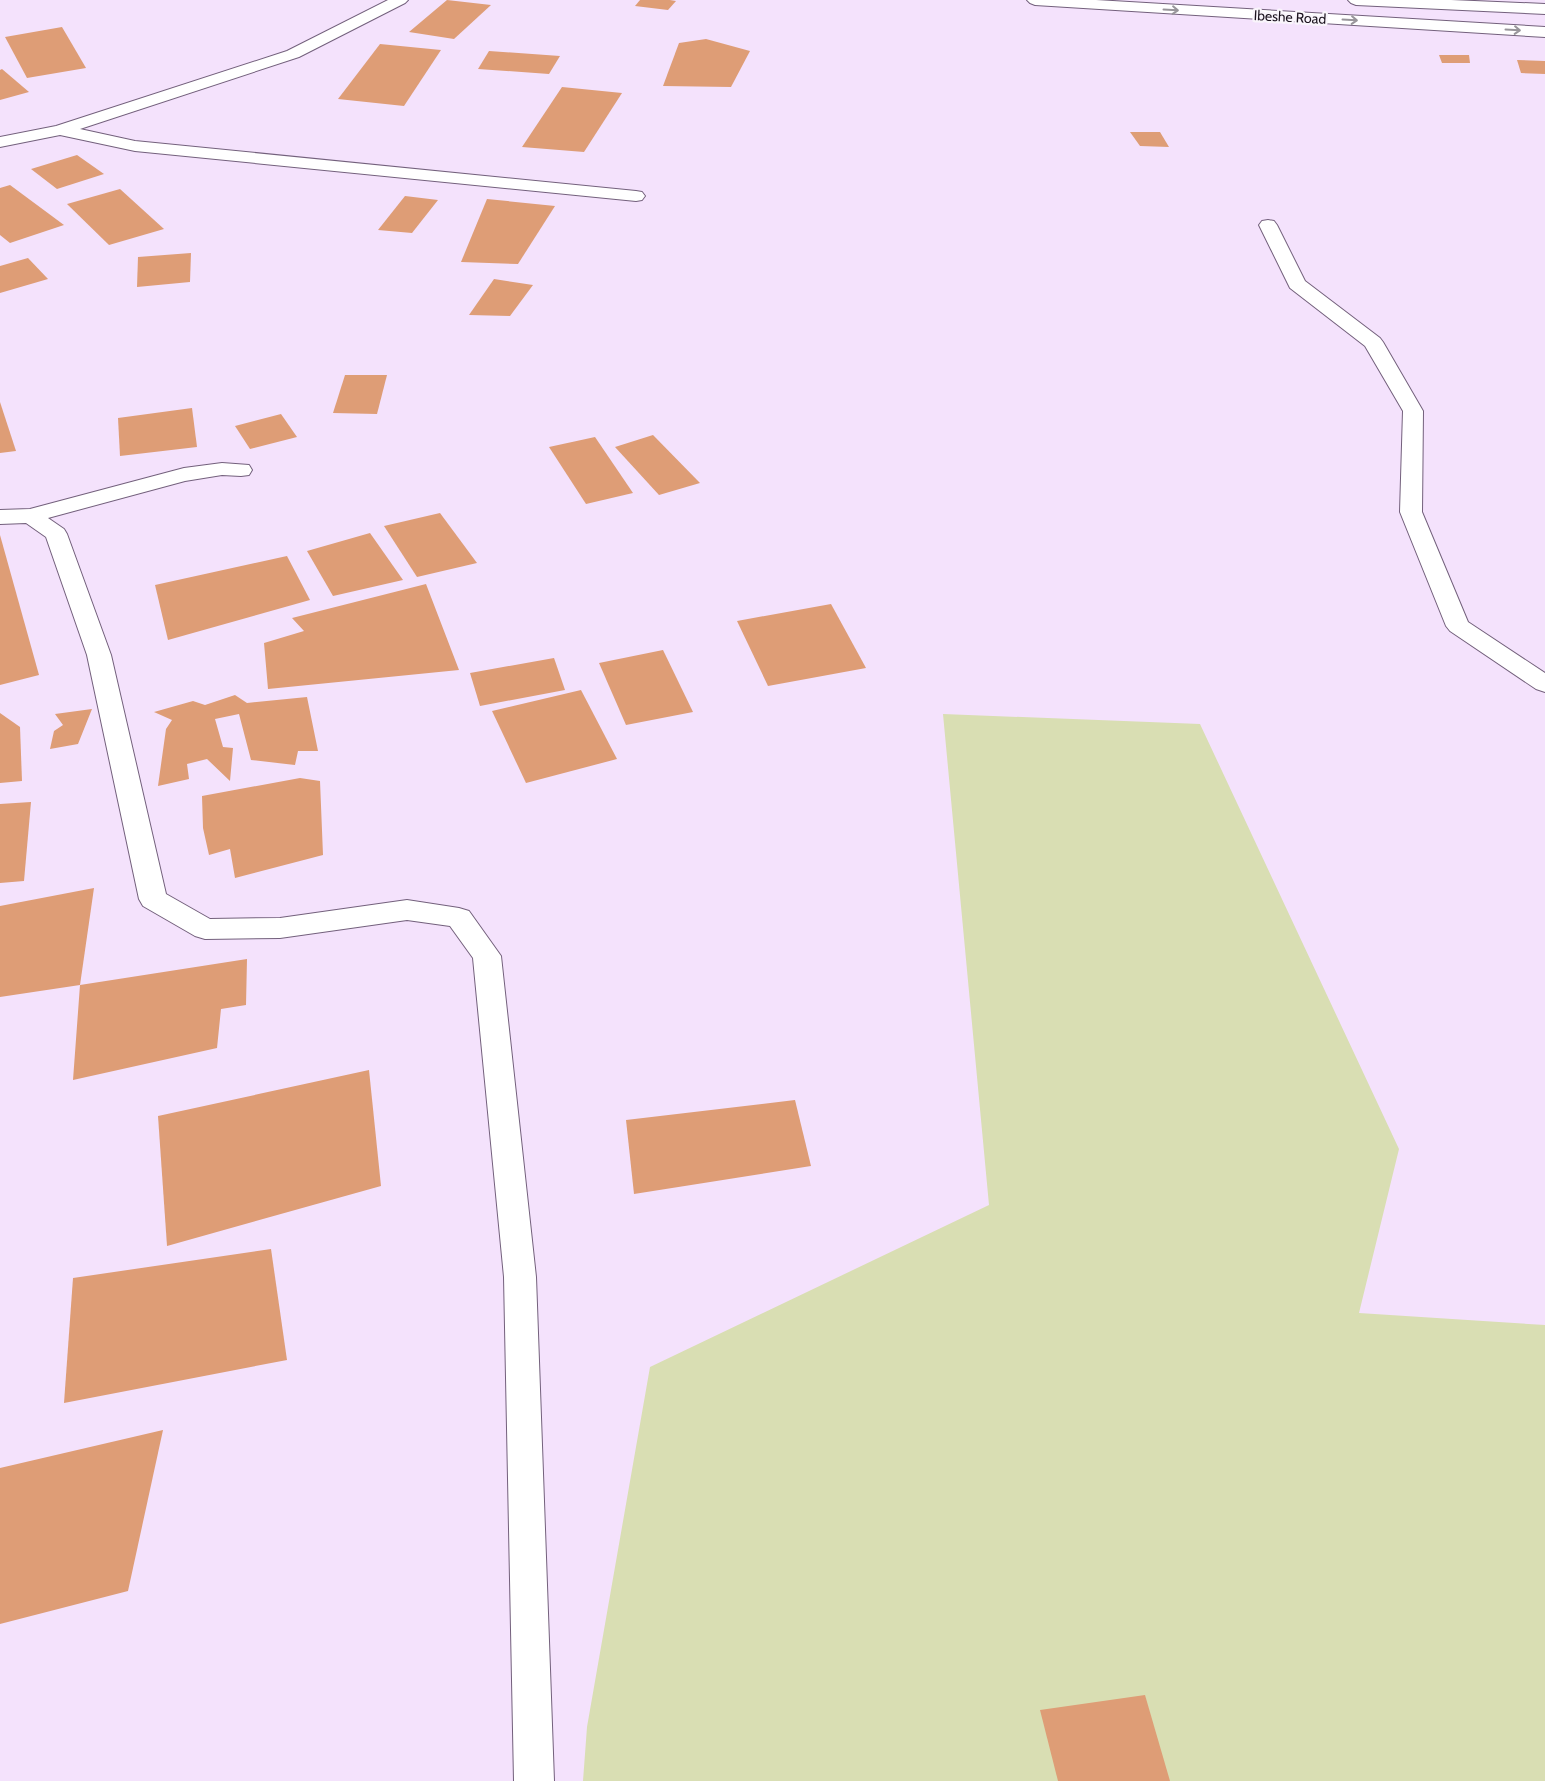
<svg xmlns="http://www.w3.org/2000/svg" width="1545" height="1781" font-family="Cabin,sans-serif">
  <rect width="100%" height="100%" fill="#f4e2fc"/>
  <path fill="#d9deb3" d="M 943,714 L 1200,724 L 1399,1149 L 1359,1313 L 1545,1325 L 1545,1781 L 583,1781 L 587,1727 L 650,1367 L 989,1205 Z"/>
  <g fill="#de9d76">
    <path d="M 447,0 L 491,5 L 454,39 L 409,32 Z"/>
    <path d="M 640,0 L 670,0 L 676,1 L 668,10 L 635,6 Z"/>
    <path d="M 62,27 L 86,68 L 27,78 L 5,37 Z"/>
    <path d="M 706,39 L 750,51 L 731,87 L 663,86 L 679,43 Z"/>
    <path d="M 380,44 L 441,50 L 404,106 L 338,99 Z"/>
    <path d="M 489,51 L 560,56 L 549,74 L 478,69 Z"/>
    <path d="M 1439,55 L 1469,55 L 1470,63 L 1442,63 Z"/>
    <path d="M 1517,60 L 1545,61 L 1545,74 L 1521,73 Z"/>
    <path d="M 2,69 L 29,92 L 0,100 L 0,70 Z"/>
    <path d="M 562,87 L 622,93 L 584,152 L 522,147 Z"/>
    <path d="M 1130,132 L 1160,132 L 1169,147 L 1140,146 Z"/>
    <path d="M 77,155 L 104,174 L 57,189 L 31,169 Z"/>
    <path d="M 10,185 L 64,225 L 10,243 L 0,235 L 0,188 Z"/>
    <path d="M 120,189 L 164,229 L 109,245 L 67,204 Z"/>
    <path d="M 405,196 L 438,200 L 412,233 L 378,230 Z"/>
    <path d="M 487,199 L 555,206 L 518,264 L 461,262 Z"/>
    <path d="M 191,253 L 190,282 L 137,287 L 138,257 Z"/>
    <path d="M 28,258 L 48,279 L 0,293 L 0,266 Z"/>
    <path d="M 494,279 L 533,285 L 510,316 L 469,315 Z"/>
    <path d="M 345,375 L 387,375 L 377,414 L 333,413 Z"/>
    <path d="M 0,402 L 16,451 L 0,453 Z"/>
    <path d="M 192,408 L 197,447 L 120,456 L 118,418 Z"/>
    <path d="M 281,414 L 297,437 L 250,449 L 235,426 Z"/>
    <path d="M 653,435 L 700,483 L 659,495 L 615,447 Z"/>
    <path d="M 595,437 L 633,493 L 586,504 L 549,447 Z"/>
    <path d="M 440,513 L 477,563 L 417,577 L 384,526 Z"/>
    <path d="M 370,533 L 403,580 L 333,596 L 307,551 Z"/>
    <path d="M 0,535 L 39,675 L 0,685 Z"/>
    <path d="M 287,556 L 310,600 L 168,640 L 155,585 Z"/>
    <path d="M 426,584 L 459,670 L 268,689 L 264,643 L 304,631 L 292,618 Z"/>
    <path d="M 831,604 L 866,668 L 768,686 L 737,621 Z"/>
    <path d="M 663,650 L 693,712 L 626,725 L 599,663 Z"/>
    <path d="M 554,658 L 565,690 L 480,706 L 470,673 Z"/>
    <path d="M 581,690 L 617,759 L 526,783 L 492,711 Z"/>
    <path d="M 235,695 L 247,703 L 307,697 L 318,751 L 298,751 L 295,765 L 251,760 L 239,714 L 215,719 L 223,747 L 233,748 L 230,781 L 207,759 L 187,764 L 189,779 L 158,786 L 166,729 L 172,720 L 154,712 L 193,701 L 205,705 Z"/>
    <path d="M 92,709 L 78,744 L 50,749 L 54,731 L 63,725 L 55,714 Z"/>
    <path d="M 0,713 L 20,727 L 22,781 L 0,783 Z"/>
    <path d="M 300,778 L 320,781 L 323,855 L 235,878 L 230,849 L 209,855 L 203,828 L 202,796 Z"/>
    <path d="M 31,802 L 24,881 L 0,883 L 0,804 Z"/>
    <path d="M 94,888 L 80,985 L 0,997 L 0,906 Z"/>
    <path d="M 247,959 L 246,1005 L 221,1009 L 217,1048 L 73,1080 L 80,985 Z"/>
    <path d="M 369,1070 L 381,1186 L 167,1246 L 158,1116 Z"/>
    <path d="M 795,1100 L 811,1166 L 634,1194 L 626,1120 Z"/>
    <path d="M 271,1249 L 287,1360 L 64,1403 L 73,1278 Z"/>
    <path d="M 163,1430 L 128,1591 L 0,1624 L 0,1468 Z"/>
    <path d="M 1145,1695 L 1170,1781 L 1058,1781 L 1040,1710 Z"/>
  </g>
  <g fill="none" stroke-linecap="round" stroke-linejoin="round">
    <g stroke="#73607c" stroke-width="2">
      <g id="minor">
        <path d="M 388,0 L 408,0 L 405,3 L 299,57 L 80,129 L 135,141 L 636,191 L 642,192 L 645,196 L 642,200 L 636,201 L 135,151 L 60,135 L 0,147 L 0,137 L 56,126 L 287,51 Z"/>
        <path d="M 1268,220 L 1274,221 L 1277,225 L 1305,281 L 1380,338 L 1383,342 L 1423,411 L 1422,512 L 1468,622 L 1545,673 L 1545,692 L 1536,689 L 1450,631 L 1446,626 L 1400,512 L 1403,411 L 1365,346 L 1290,288 L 1259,225 L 1262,221 Z"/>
        <path d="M 222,463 L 249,465 L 252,470 L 249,475 L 241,476 L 222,475 L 185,481 L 48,518 L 64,529 L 67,534 L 111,655 L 166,894 L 210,919 L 280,918 L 407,900 L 459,908 L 469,911 L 501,956 L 536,1277 L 554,1781 L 514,1781 L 504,1277 L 473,958 L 450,926 L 407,920 L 280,938 L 205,939 L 195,936 L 143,906 L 139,899 L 87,655 L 46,537 L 26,523 L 0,524 L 0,510 L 30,509 L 184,468 Z"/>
      </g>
    </g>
    <g stroke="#73607c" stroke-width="2">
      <g id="secondary">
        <path d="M 1027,0 L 1096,0 L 1545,27 L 1545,37 L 1035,5 L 1030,3 Z"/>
        <path d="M 1348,0 L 1451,0 L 1545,4 L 1545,14 L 1356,5 L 1351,3 Z"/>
      </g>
    </g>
    <use href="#minor" fill="#fff" fill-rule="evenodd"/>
    <use href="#secondary" fill="#fff" fill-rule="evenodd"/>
  </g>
  <defs><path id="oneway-shaft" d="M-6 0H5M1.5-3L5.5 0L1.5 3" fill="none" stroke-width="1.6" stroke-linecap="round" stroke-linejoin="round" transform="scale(1.25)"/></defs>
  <g stroke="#98959a">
    <use href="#oneway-shaft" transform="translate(1171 10) rotate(3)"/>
    <use href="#oneway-shaft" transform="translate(1350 20) rotate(3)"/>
    <use href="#oneway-shaft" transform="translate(1513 30) rotate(3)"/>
  </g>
  <g text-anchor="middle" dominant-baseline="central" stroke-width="4.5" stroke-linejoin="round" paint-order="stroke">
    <g font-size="14" fill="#1b131e" stroke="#f9f5fb">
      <text transform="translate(1290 17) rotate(3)">Ibeshe Road</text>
    </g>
  </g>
</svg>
